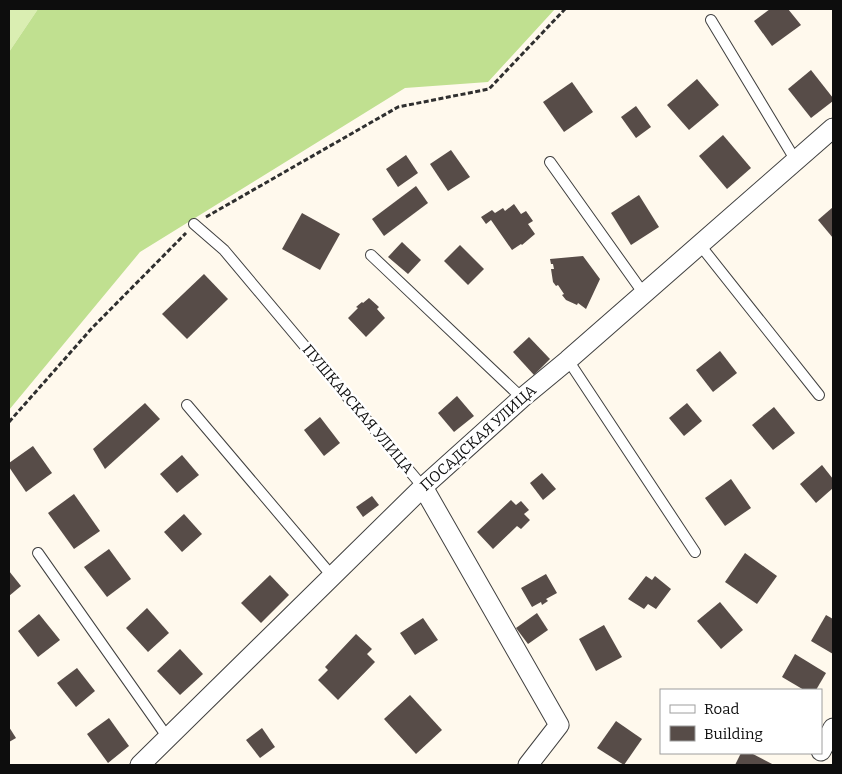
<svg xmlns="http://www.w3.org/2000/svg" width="842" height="774" font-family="Bitter,serif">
  <rect width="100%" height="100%" fill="#fff9ed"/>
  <path fill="#daeeb2" d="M 9,9 L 38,9 L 9,52 Z"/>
  <path fill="#c0e090" d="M 38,9 L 555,9 L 488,82 L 405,88 L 140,252 L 9,410 L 9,52 Z"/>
  <g fill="#574c48">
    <path d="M 770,9 L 788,9 L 801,25 L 772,46 L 754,21 Z"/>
    <path d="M 811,70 L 833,98 L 833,101 L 811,118 L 788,89 Z"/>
    <path d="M 697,79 L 719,105 L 689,130 L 667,105 Z"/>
    <path d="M 572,82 L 593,112 L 564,132 L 543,102 Z"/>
    <path d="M 636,106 L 651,127 L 636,138 L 621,117 Z"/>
    <path d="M 723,135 L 751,168 L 727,189 L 699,156 Z"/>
    <path d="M 451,150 L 470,177 L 448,191 L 430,164 Z"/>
    <path d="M 406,155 L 418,173 L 398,187 L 386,169 Z"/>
    <path d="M 416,186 L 428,203 L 384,236 L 372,219 Z"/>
    <path d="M 639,195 L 659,227 L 631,245 L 611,213 Z"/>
    <path d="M 514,204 L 521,214 L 526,211 L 533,221 L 528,224 L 535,234 L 522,245 L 521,244 L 512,250 L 491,220 L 486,224 L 481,217 L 492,210 L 495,213 L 503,208 L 505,211 Z"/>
    <path d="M 833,207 L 833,238 L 818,220 Z"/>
    <path d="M 302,213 L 340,234 L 320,270 L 282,249 Z"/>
    <path d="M 402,242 L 421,260 L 408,274 L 388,257 Z"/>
    <path d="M 460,245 L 484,269 L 468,285 L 444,261 Z"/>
    <path d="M 583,256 L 600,279 L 586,309 L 578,303 L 577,305 L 566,300 L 562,295 L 564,294 L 558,285 L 556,286 L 553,282 L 551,269 L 554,269 L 553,264 L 551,264 L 550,259 Z"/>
    <path d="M 204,274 L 228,299 L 187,339 L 162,314 Z"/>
    <path d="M 369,298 L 379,307 L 377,309 L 385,318 L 366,337 L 348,318 L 358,308 L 356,307 L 362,302 L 363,303 Z"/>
    <path d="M 529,337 L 550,359 L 534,375 L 513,352 Z"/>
    <path d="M 720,351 L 737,373 L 713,392 L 696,370 Z"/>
    <path d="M 457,396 L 474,416 L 454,432 L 438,413 Z"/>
    <path d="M 145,403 L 160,419 L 105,469 L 93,449 Z"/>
    <path d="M 687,403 L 702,421 L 684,436 L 669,418 Z"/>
    <path d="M 774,407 L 795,433 L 773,450 L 752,425 Z"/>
    <path d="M 320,417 L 340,443 L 324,456 L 304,430 Z"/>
    <path d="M 33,446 L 52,473 L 26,492 L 9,467 L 9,463 Z"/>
    <path d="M 182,455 L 199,475 L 177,493 L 160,474 Z"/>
    <path d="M 822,465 L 833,479 L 833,488 L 816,503 L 800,484 Z"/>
    <path d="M 542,473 L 556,489 L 543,500 L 530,483 Z"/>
    <path d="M 731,479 L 751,508 L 725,526 L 705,498 Z"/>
    <path d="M 74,494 L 100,531 L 74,549 L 48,513 Z"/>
    <path d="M 372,496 L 379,505 L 363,517 L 356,507 Z"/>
    <path d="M 511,500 L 516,505 L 521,501 L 529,510 L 524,514 L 530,520 L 521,529 L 517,526 L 493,549 L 477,532 Z"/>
    <path d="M 184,514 L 202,534 L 182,552 L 164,532 Z"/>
    <path d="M 109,549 L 131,579 L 107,597 L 84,567 Z"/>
    <path d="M 745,553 L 777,576 L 757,604 L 725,582 Z"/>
    <path d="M 9,571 L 21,586 L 9,596 Z"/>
    <path d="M 546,574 L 557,593 L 546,599 L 548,601 L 542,605 L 541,602 L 532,607 L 521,588 Z"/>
    <path d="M 270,575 L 289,595 L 261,623 L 241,603 Z"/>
    <path d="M 646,576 L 652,580 L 655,576 L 671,589 L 656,609 L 648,604 L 644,609 L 628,599 Z"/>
    <path d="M 720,602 L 743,630 L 721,649 L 697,621 Z"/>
    <path d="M 147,608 L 169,633 L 148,652 L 126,628 Z"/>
    <path d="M 537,613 L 548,630 L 528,644 L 516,628 Z"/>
    <path d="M 39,614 L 60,640 L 38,657 L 18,631 Z"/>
    <path d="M 826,615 L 833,619 L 833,654 L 811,641 Z"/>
    <path d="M 423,618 L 438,640 L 415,655 L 400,633 Z"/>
    <path d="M 604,625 L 622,657 L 596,671 L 579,639 Z"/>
    <path d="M 356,634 L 372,649 L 367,654 L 375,662 L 338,700 L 318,680 L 328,670 L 325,667 Z"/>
    <path d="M 180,649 L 203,674 L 180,695 L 157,671 Z"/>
    <path d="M 795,654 L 826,673 L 816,690 L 804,690 L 782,677 Z"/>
    <path d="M 77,668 L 95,691 L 76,707 L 57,683 Z"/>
    <path d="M 410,695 L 442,730 L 416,754 L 384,719 Z"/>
    <path d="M 109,718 L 129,746 L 108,763 L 87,734 Z"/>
    <path d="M 616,721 L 642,739 L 624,765 L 597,748 Z"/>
    <path d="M 9,727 L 16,738 L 9,742 Z"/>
    <path d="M 262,728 L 275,747 L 260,758 L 246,740 Z"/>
    <path d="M 741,753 L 751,753 L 774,765 L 735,765 Z"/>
  </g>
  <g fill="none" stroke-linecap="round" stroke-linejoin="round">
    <g stroke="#404040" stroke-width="12">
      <g id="service">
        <path d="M 711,20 L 796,161"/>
        <path d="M 550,162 L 644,294"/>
        <path d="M 194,224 L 224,250 L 423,487"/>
        <path d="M 700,245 L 819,395"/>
        <path d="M 371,255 L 522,398"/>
        <path d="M 568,360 L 695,552"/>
        <path d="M 187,405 L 332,576"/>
        <path d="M 38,553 L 168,738"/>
      </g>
    </g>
    <g stroke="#404040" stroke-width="21">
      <g id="minor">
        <path d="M 423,487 L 559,725 L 528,765"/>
        <path d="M 821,751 L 833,728"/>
        <path d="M 140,765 L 423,487 L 522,398 L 568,360 L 833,128"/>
      </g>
    </g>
    <g stroke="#2f2f2f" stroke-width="3" stroke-dasharray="5 2.5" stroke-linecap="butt">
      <path d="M 206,217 L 398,107 L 489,89 L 565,9"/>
      <path d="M 9,422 L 92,328 L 186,233"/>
    </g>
    <use href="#service" stroke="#fff" stroke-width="10"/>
    <use href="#minor" stroke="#fff" stroke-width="19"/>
  </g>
  <g text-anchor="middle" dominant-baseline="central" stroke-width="5" stroke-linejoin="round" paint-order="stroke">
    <g font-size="15" fill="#0d0d0d" stroke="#fff">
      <text transform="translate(358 409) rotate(50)">ПУШКАРСКАЯ УЛИЦА</text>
      <text transform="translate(478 438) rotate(-42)">ПОСАДСКАЯ УЛИЦА</text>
    </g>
  </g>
  <rect width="842" height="774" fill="none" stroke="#0d0d0d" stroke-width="20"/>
  <rect x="660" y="689" width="162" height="65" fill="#ffffff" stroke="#9e9e9e"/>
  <rect x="670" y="705" width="25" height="8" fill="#ffffff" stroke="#9e9e9e"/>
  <text x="704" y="714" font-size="15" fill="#0d0d0d">Road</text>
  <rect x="670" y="726" width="25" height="15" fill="#574c48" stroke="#9e9e9e"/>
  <text x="704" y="739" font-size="15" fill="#0d0d0d">Building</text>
</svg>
